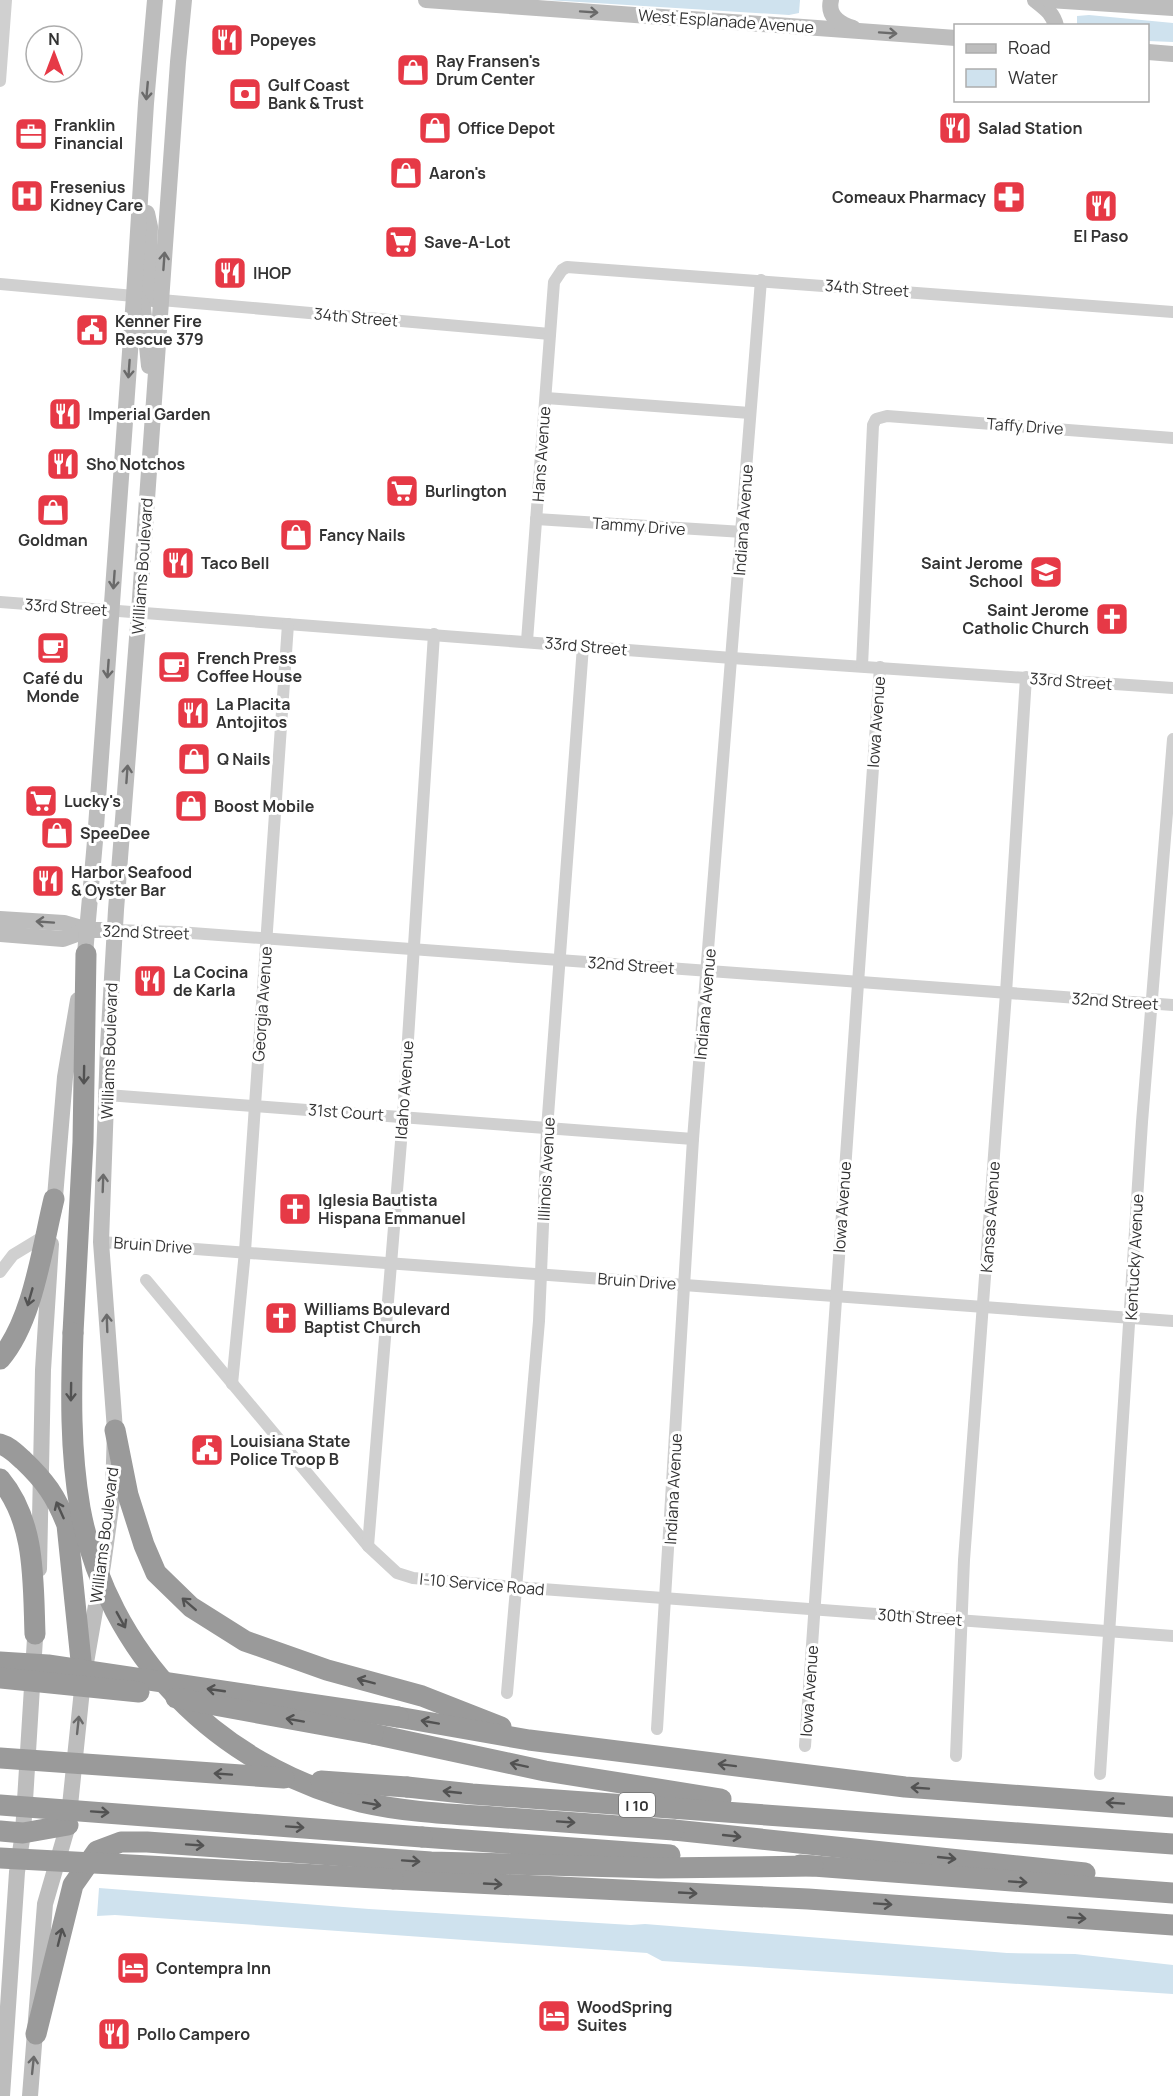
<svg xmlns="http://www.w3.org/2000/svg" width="1173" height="2096" font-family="Manrope,sans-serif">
  <rect width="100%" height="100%" fill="#fff"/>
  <g fill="#cfe2ee">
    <path d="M 547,0 L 800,0 L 799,13 L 789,15 Z"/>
    <path d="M 1089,15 L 1173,23 L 1173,42 L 1148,41 L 1148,26 L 1077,25 L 1077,16 Z"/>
    <path d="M 99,1888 L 369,1909 L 631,1925 L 645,1924 L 1007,1953 L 1075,1954 L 1173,1965 L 1173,1994 L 662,1961 L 647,1953 L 115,1915 L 97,1916 Z"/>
  </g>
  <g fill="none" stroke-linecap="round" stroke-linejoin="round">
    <g stroke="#d0d0d0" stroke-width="12">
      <path d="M 0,81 L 6,0"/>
      <path d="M 0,284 L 134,296"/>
      <path d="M 161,300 L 550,334"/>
      <path d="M 546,398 L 750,413"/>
      <path d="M 536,519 L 743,532"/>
      <path d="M 0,602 L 732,658 L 1173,688"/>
      <path d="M 527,641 L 554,282 L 562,270 L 567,267 L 1173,312"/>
      <path d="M 862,666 L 873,425 L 876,419 L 887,416 L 1173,438"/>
      <path d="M 115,930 L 178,932 L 1173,1005"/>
      <path d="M 107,1095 L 693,1139"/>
      <path d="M 101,1242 L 1173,1321"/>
      <path d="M 0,1272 L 13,1255 L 46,1235"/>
      <path d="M 146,1280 L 368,1546 L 397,1573 L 413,1578 L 515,1587 L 1173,1636"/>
      <path d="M 232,1384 L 245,1251 L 288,624"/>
      <path d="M 368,1546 L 403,1117 L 434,634"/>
      <path d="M 507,1693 L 539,1321 L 547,1129 L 583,646"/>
      <path d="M 657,1729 L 693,1139 L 761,280"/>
      <path d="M 805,1746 L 880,667"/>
      <path d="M 956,1756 L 964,1560 L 1006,993 L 1026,677"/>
      <path d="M 1100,1774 L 1142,1122 L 1173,739"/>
    </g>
    <g stroke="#bdbdbd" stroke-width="16">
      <path d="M 426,0 L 956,38"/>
      <path d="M 831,0 C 827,16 839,24 853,28"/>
      <path d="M 1035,0 C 1045,8 1053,13 1056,26"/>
      <path d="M 1049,0 L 1173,8"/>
      <path d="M 1148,52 L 1173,54"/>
      <path d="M 147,213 L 150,227 L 148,291 L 153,299 L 161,300"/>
      <path d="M 139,300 L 143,307 L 149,366"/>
      <path d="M 0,919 L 64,923 L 88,930"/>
      <path d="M 0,934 L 63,939 L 88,930 L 115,930"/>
      <path d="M 84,965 L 95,841 L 134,296 L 146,103 L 155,0"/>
      <path d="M 54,1209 L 65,1077 L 78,1000"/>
      <path d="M 39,1569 L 43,1370 L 51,1244"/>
      <path d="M 2,2096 L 17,1872 L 23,1833 L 36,1622"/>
      <path d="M 30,2096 L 45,1904 L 68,1825 L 83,1680 L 103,1565 L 113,1493 L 115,1430 L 101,1242 L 108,1046 L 116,910 L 139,612 L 178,62 L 184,0"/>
    </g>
    <g stroke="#9a9a9a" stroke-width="21">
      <path d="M 73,1333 L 83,1142 L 86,954"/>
      <path d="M 0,1359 C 33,1321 42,1248 54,1199"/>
      <path d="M 115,1430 L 128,1495 L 144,1545 L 156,1573 L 191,1607 L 245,1641 L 327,1670 L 422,1696 L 501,1727"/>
      <path d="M 0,1444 C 10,1447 15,1453 23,1460 C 45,1481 56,1496 67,1525 L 83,1680"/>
      <path d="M 0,1479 C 36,1522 33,1581 35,1634"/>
      <path d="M 398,1717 L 529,1740 L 905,1787 L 1173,1807"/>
      <path d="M 373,1734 L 545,1771 L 721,1799"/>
      <path d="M 407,1787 L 472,1794 L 1173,1844"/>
      <path d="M 674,1830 L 1085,1873"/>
      <path d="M 0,1831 L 23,1833 L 68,1825"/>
      <path d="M 422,1837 L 670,1855"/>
      <path d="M 800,1865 L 1173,1893"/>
      <path d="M 393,1879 L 808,1899 L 1173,1925"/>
      <path d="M 36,2034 L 73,1885 L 97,1851 L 121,1842 L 147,1842 L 431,1862 L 659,1868 L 813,1866"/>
    </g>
    <g stroke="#9a9a9a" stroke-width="21">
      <path d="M 73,1333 C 71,1392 70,1450 80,1508 C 107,1655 218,1766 361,1802 C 404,1812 449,1814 494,1817 C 554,1821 614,1826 674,1830"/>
      <path d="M 0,1662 L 48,1665 L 398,1717"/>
      <path d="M 0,1678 L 139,1692"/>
      <path d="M 176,1698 L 373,1734"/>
      <path d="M 0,1758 L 284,1778"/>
      <path d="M 321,1781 L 407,1787"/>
      <path d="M 0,1805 L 422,1837"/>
      <path d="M 0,1858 L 393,1879"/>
    </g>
  </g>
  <defs><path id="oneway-shaft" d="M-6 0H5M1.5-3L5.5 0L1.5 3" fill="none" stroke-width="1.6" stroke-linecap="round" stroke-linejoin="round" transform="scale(1.5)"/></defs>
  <g stroke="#6a6a6a">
    <use href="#oneway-shaft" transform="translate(589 12) rotate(4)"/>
    <use href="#oneway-shaft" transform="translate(888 33) rotate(4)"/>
    <use href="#oneway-shaft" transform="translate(147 91) rotate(95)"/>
    <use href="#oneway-shaft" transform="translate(164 261) rotate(-86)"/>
    <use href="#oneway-shaft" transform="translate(129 369) rotate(94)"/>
    <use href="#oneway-shaft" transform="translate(114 580) rotate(94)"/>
    <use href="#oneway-shaft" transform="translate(108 669) rotate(94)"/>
    <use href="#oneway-shaft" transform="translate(127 774) rotate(-86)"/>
    <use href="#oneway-shaft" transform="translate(45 922) rotate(-176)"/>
    <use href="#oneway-shaft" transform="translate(103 1183) rotate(-88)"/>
    <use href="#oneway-shaft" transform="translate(107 1323) rotate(-92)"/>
    <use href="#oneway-shaft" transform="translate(78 1725) rotate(-84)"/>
    <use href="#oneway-shaft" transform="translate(33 2065) rotate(-84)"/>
  </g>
  <g stroke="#525252">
    <use href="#oneway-shaft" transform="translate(84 1075) rotate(91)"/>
    <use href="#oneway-shaft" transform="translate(30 1297) rotate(106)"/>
    <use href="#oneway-shaft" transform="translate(71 1392) rotate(91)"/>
    <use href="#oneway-shaft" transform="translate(60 1510) rotate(-114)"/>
    <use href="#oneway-shaft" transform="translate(189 1604) rotate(-139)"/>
    <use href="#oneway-shaft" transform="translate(121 1620) rotate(61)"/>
    <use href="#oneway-shaft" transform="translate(366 1681) rotate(-165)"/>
    <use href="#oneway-shaft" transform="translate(216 1690) rotate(-172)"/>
    <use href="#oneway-shaft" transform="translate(295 1720) rotate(-170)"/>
    <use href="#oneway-shaft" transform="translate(430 1722) rotate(-170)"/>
    <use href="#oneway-shaft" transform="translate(519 1765) rotate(-168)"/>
    <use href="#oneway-shaft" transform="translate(727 1765) rotate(-173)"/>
    <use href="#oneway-shaft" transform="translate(223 1774) rotate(-176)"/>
    <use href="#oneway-shaft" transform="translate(920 1788) rotate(-176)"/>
    <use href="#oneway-shaft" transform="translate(452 1792) rotate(-174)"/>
    <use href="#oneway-shaft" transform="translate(1115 1803) rotate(-176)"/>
    <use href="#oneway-shaft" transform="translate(372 1804) rotate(10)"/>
    <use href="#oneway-shaft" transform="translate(100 1812) rotate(4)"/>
    <use href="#oneway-shaft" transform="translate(566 1822) rotate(4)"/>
    <use href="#oneway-shaft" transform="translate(295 1827) rotate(4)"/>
    <use href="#oneway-shaft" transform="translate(732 1836) rotate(6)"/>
    <use href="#oneway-shaft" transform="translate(195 1845) rotate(4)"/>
    <use href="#oneway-shaft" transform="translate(947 1858) rotate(6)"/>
    <use href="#oneway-shaft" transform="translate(411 1861) rotate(4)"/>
    <use href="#oneway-shaft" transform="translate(1018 1882) rotate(4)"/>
    <use href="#oneway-shaft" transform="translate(493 1884) rotate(3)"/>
    <use href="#oneway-shaft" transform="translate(688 1893) rotate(3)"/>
    <use href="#oneway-shaft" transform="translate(883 1904) rotate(4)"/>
    <use href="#oneway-shaft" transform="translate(1077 1918) rotate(4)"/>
    <use href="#oneway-shaft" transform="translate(60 1937) rotate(-76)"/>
  </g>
  <defs>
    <g id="restaurant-square" transform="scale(1.725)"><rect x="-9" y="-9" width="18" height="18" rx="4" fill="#e63946" stroke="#fff"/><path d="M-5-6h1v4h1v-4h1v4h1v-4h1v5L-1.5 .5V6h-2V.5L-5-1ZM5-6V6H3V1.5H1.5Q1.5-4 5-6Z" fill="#fff"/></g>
    <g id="shop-square" transform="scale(1.725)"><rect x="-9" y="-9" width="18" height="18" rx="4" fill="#e63946" stroke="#fff"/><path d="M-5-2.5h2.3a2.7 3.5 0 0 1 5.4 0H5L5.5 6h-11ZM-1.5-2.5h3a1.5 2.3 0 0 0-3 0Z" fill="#fff"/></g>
    <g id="bank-square" transform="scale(1.725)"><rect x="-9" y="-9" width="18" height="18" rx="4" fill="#e63946" stroke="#fff"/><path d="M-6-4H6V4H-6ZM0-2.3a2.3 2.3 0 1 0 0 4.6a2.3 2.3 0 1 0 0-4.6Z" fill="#fff"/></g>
    <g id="office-square" transform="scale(1.725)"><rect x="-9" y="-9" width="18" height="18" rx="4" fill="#e63946" stroke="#fff"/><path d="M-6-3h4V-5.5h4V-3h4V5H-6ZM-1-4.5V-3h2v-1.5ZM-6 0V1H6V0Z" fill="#fff"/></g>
    <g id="hospital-square" transform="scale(1.725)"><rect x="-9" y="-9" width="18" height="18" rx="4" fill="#e63946" stroke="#fff"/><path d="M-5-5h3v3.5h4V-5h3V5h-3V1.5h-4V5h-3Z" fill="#fff"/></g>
    <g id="pharmacy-square" transform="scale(1.725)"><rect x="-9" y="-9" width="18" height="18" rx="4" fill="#e63946" stroke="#fff"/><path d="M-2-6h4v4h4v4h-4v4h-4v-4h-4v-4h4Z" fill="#fff"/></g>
    <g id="supermarket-square" transform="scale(1.725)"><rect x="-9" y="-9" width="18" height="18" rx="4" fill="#e63946" stroke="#fff"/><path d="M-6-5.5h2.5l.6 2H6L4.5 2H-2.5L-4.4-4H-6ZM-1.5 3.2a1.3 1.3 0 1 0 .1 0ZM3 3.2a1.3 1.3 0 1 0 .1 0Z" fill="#fff"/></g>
    <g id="civic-square" transform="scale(1.725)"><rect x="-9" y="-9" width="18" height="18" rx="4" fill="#e63946" stroke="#fff"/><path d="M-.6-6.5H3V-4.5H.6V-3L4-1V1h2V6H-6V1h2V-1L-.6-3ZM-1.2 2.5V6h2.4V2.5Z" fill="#fff"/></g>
    <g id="school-square" transform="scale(1.725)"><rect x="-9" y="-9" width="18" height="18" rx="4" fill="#e63946" stroke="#fff"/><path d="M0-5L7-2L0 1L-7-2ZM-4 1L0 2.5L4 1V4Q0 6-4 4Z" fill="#fff"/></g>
    <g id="church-square" transform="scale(1.725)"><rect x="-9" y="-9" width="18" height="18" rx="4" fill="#e63946" stroke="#fff"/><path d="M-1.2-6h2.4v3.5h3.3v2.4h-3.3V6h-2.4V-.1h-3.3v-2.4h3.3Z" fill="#fff"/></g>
    <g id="cafe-square" transform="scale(1.725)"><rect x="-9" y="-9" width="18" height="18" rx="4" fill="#e63946" stroke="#fff"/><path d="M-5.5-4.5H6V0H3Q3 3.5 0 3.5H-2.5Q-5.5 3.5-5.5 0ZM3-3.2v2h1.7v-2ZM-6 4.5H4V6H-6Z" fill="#fff"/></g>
    <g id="hotel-square" transform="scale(1.725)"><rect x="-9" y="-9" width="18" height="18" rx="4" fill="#e63946" stroke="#fff"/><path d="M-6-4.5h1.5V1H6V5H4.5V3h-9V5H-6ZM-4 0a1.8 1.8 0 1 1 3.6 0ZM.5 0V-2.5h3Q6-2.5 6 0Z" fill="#fff"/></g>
  </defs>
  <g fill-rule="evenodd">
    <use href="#restaurant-square" x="227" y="40"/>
    <use href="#shop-square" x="413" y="70"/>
    <use href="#bank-square" x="245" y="94"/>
    <use href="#shop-square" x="435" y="128"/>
    <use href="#restaurant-square" x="955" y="128"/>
    <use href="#office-square" x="31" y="134"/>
    <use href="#shop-square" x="406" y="173"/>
    <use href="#hospital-square" x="27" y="196"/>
    <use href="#pharmacy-square" x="1009" y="197"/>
    <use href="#restaurant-square" x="1101" y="206"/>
    <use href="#supermarket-square" x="401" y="242"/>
    <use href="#restaurant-square" x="230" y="273"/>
    <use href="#civic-square" x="92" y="330"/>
    <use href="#restaurant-square" x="65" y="414"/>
    <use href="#restaurant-square" x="63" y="464"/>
    <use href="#supermarket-square" x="402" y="491"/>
    <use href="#shop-square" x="53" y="510"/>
    <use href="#shop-square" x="296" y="535"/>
    <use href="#restaurant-square" x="178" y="563"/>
    <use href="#school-square" x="1046" y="572"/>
    <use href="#church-square" x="1112" y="619"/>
    <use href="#cafe-square" x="53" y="648"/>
    <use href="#cafe-square" x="174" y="667"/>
    <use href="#restaurant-square" x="193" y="713"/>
    <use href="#shop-square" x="194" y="759"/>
    <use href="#supermarket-square" x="41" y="801"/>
    <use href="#shop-square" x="191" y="806"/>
    <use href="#shop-square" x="57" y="833"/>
    <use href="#restaurant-square" x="48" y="881"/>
    <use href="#restaurant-square" x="150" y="981"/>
    <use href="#church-square" x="295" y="1209"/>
    <use href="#church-square" x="281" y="1318"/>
    <use href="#civic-square" x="207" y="1450"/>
    <use href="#hotel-square" x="133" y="1968"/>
    <use href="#hotel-square" x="554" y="2016"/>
    <use href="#restaurant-square" x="114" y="2034"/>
  </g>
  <g text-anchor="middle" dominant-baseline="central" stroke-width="6" stroke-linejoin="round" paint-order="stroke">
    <rect fill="#fff" stroke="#707070" stroke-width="1.5" x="619" y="1793" width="36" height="24" rx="4.5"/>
    <g font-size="15" font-weight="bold" fill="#333">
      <text x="637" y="1805">I 10</text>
    </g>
    <g font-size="16" fill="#333" stroke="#fff">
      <text transform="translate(726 21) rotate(4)">West Esplanade Avenue</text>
      <text transform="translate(867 288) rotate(4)">34th Street</text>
      <text transform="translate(356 317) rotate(5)">34th Street</text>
      <text transform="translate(1025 426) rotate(4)">Taffy Drive</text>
      <text transform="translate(541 454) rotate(-86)">Hans Avenue</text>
      <text transform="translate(743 520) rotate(-86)">Indiana Avenue</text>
      <text transform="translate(639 526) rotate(4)">Tammy Drive</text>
      <text transform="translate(142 566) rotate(-86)">Williams Boulevard</text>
      <text transform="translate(66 607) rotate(4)">33rd Street</text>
      <text transform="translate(586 646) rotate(5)">33rd Street</text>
      <text transform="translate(1071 681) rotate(4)">33rd Street</text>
      <text transform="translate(876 722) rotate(-86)">Iowa Avenue</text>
      <text transform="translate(146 932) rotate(2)">32nd Street</text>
      <text transform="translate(631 965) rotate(4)">32nd Street</text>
      <text transform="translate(1115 1001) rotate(4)">32nd Street</text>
      <text transform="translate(262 1004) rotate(-86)">Georgia Avenue</text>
      <text transform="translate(705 1004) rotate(-85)">Indiana Avenue</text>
      <text transform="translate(109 1051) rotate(-88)">Williams Boulevard</text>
      <text transform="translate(404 1090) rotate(-86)">Idaho Avenue</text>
      <text transform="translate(346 1112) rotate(4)">31st Court</text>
      <text transform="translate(546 1169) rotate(-87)">Illinois Avenue</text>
      <text transform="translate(842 1207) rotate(-86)">Iowa Avenue</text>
      <text transform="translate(990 1217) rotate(-86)">Kansas Avenue</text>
      <text transform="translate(153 1245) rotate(4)">Bruin Drive</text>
      <text transform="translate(1134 1257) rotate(-87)">Kentucky Avenue</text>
      <text transform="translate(637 1281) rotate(4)">Bruin Drive</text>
      <text transform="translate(673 1489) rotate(-87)">Indiana Avenue</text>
      <text transform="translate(104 1535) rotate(-83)">Williams Boulevard</text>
      <text transform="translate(482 1584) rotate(5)">I-10 Service Road</text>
      <text transform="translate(920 1617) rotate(4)">30th Street</text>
      <text transform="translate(809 1691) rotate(-86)">Iowa Avenue</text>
    </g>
    <g font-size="16" font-weight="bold" fill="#333" stroke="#fff" text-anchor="start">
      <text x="250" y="40">Popeyes</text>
      <text x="436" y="61">Ray Fransen's<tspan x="436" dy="18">Drum Center</tspan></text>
      <text x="268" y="85">Gulf Coast<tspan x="268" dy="18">Bank &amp; Trust</tspan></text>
      <text x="54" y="125">Franklin<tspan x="54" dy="18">Financial</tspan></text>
      <text x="458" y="128">Office Depot</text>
      <text x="978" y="128">Salad Station</text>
      <text x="429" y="173">Aaron's</text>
      <text x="50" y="187">Fresenius<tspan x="50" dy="18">Kidney Care</tspan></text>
      <text x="986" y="197" text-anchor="end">Comeaux Pharmacy</text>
      <text x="1101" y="236" text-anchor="middle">El Paso</text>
      <text x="424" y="242">Save-A-Lot</text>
      <text x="253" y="273">IHOP</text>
      <text x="115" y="321">Kenner Fire<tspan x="115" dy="18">Rescue 379</tspan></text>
      <text x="88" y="414">Imperial Garden</text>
      <text x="86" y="464">Sho Notchos</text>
      <text x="425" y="491">Burlington</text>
      <text x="319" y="535">Fancy Nails</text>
      <text x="53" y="540" text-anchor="middle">Goldman</text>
      <text x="201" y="563">Taco Bell</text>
      <text x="1023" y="563" text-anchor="end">Saint Jerome<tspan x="1023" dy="18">School</tspan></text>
      <text x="1089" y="610" text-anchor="end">Saint Jerome<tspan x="1089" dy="18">Catholic Church</tspan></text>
      <text x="197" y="658">French Press<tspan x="197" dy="18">Coffee House</tspan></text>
      <text x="53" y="678" text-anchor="middle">Café du<tspan x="53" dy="18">Monde</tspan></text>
      <text x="216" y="704">La Placita<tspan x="216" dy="18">Antojitos</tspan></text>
      <text x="217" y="759">Q Nails</text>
      <text x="64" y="801">Lucky's</text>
      <text x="214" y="806">Boost Mobile</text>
      <text x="80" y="833">SpeeDee</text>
      <text x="71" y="872">Harbor Seafood<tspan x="71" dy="18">&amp; Oyster Bar</tspan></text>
      <text x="173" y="972">La Cocina<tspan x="173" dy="18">de Karla</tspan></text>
      <text x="318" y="1200">Iglesia Bautista<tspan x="318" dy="18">Hispana Emmanuel</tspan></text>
      <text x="304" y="1309">Williams Boulevard<tspan x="304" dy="18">Baptist Church</tspan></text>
      <text x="230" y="1441">Louisiana State<tspan x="230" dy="18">Police Troop B</tspan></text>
      <text x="156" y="1968">Contempra Inn</text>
      <text x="577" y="2007">WoodSpring<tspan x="577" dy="18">Suites</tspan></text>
      <text x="137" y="2034">Pollo Campero</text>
    </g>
  </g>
  <rect x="954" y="24" width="195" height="78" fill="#ffffff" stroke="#adadad" stroke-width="1.5"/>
  <rect x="966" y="44" width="30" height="9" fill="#bdbdbd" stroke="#adadad" stroke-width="1.5"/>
  <text x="1008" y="54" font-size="18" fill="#333333">Road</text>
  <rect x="966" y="69" width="30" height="18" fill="#cfe2ee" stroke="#adadad" stroke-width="1.5"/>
  <text x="1008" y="84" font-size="18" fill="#333333">Water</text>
  <g transform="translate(54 54)"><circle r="28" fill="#ffffff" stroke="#adadad" stroke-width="1.5"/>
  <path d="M0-4.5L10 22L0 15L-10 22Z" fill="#e63946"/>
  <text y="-9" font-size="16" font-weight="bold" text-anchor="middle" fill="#333333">N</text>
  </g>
</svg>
